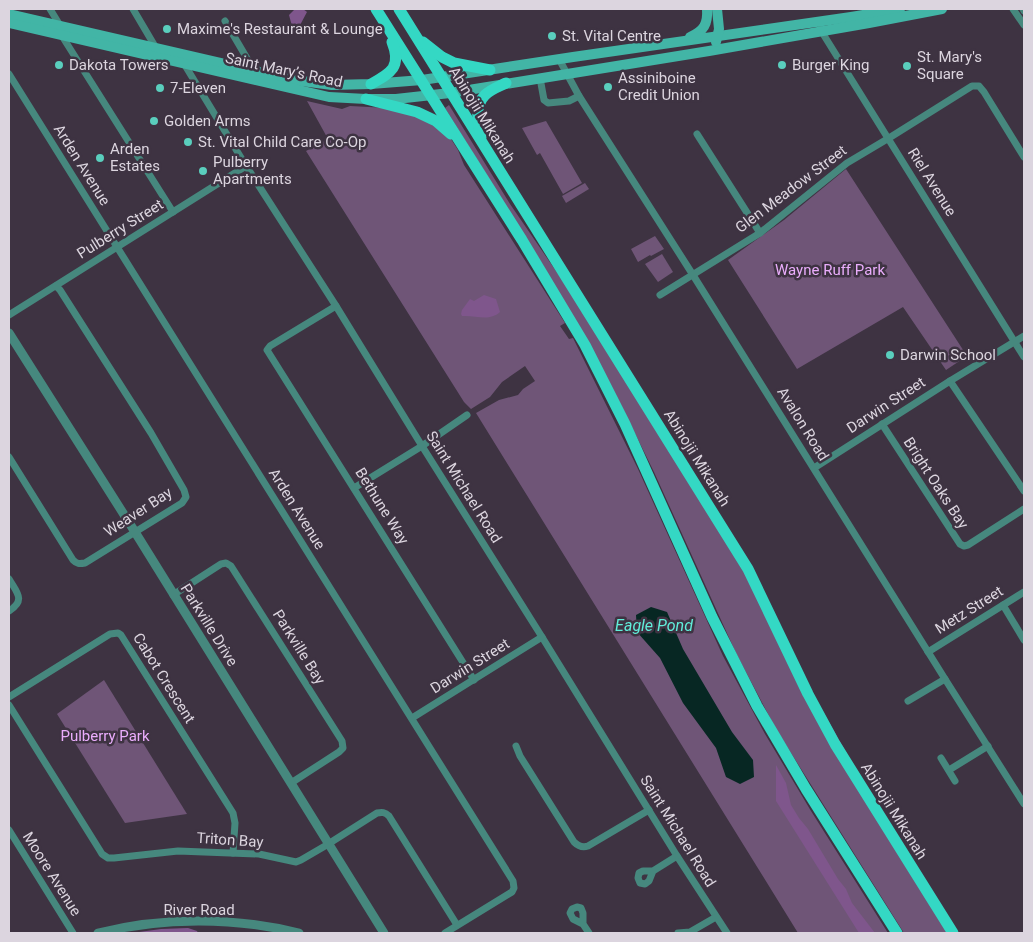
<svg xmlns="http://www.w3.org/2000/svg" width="1033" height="942" font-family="Roboto,sans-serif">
  <rect width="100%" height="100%" fill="#3e3342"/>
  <g fill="#6f5577">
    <path d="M 307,101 L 342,109 L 350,106 L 388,108 L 418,114 L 451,139 L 458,150 L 464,165 L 565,323 L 560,326 L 569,339 L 573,338 L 638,469 L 723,656 L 765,734 L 811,811 L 888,933 L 798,933 L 476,413 L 499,400 L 518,395 L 523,389 L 535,381 L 525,366 L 502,382 L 490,397 L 471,409 L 464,402 L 306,151 L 328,139 Z"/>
    <path d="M 449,105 L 510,204 L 582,309 L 745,570 L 763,606 L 949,933 L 904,933 L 776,729 L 736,653 L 654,472 L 622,407 L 543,265 L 445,108 Z"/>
    <path d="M 546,121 L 582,183 L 563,194 L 540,153 L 537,155 L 522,128 Z"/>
    <path d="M 846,169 L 967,356 L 946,370 L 903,307 L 797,369 L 728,260 L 784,220 Z"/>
    <path d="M 585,183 L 589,189 L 566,203 L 562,196 Z"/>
    <path d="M 655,236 L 664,249 L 651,256 L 650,255 L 638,262 L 631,249 Z"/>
    <path d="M 662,254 L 673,272 L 658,282 L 645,264 Z"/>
    <path d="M 104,680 L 187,814 L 125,823 L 57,714 Z"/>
  </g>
  <g fill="#7f568c">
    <path d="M 295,9 L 303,9 L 307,12 L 299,27 L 292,26 L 289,15 Z"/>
    <path d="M 484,295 L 496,299 L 500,312 C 489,322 476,315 462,316 L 461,314 L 462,310 L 470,299 L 474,301 Z"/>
    <path d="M 776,765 L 786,783 L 791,805 L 799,818 L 808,829 L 838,879 L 846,889 L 852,903 L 875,933 L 859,933 L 776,801 Z"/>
    <path d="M 188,928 L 197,931 L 198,933 L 132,933 L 161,929 Z"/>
  </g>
  <path fill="#072723" d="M 651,607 L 667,612 L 683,649 L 732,732 L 753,760 L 754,777 L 740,784 L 726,777 L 716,748 L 683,703 L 660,658 L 637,632 L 636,615 Z"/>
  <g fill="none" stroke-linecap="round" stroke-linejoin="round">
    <g stroke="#46887e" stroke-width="7">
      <path d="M 50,9 L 61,27 L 62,36 L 173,212"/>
      <path d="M 133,9 L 156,48 L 155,50"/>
      <path d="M 1013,9 L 1024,25"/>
      <path d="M 1023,9 L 1024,11"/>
      <path d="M 225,21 L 255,72"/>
      <path d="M 820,29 L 1024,357"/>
      <path d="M 559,59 L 579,96 L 693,275 L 945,679 L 1024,804"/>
      <path d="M 183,62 L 243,161 L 336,306 L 422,446 L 542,637 L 677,856 L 727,933"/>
      <path d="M 9,74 L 513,881 L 514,888 L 512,892 L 445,933"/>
      <path d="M 540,78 L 544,100 L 548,103 L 569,101 L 579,96"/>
      <path d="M 697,134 L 760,233"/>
      <path d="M 660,295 L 760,233 L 847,163 L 889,138 L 972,86 L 979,86 L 984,92 L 1024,157"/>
      <path d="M 336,306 L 270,346 L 267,350 L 474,680"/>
      <path d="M 9,315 L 246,166"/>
      <path d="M 950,381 L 1024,491"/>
      <path d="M 882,424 L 960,544 L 964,546 L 968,545 L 1024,509"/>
      <path d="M 9,457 L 73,560 C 77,564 79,564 85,563 L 182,503 L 186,497 L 184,490 L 151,433 L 60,290 L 56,286"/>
      <path d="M 814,468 L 950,381 L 1024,336"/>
      <path d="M 354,488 L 422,446 L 467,415"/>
      <path d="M 9,579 C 17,593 26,600 9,611"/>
      <path d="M 173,595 L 221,564 L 226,563 L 231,566 L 342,741 L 343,748 L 339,752 L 291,783"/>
      <path d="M 1003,605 L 1024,640"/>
      <path d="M 928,652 L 1024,592"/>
      <path d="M 9,697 L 110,634 L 118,633 L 121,635 L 233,813 L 235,823 L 233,853"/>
      <path d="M 908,701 L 945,679"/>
      <path d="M 9,705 L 99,849 L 102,854 L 108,858 L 114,858 L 178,851 L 259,854 L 296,862 L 301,860 L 325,846 L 377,813 C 382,812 385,812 389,816 L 457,925"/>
      <path d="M 412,718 L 542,637"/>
      <path d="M 516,746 L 520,756 L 574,842 C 578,846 582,848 588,846 L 649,810"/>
      <path d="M 941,758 L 955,781"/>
      <path d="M 949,770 L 988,746"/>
      <path d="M 9,830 L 73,933"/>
      <path d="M 653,871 L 649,881 L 645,884 L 640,883 L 638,878 L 639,873 L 643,871 L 653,871 L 677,856"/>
      <path d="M 583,924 L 583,913 L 581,908 L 577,907 L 572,909 L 570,913 L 573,919 L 583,924 L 589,933"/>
      <path d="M 678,933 L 690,932 L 716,917"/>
    </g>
    <g stroke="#46887e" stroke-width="9">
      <path d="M 9,333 L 135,532 L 384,933"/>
      <path d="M 98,933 C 163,917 234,917 299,933"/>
    </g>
    <g stroke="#42b5a6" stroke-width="10">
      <path d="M 9,14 L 294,80 L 332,85 L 371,84 L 422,80 L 573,57 L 851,17 L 900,9"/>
      <path d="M 9,23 L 329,97 L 366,99 L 396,99 L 450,93 L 709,51 L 869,23 L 942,9"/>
      <path d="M 690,37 C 704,31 708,24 707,9"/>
      <path d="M 716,42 L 719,29 L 717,9"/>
    </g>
    <g stroke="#34d8c4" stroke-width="11">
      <path d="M 376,9 L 522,240 L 585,345 L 625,424 L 712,617 L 757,706 L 806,789 L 897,933"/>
      <path d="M 399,9 L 748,569 L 808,694 L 835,744 L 953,933"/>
      <path d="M 423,42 L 442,57 L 454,63 L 490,70"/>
      <path d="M 371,84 C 391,73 402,67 392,42"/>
      <path d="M 366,99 L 417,112 L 436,121 L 451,134"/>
      <path d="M 481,137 C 478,123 474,106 485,95 C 491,89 500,86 506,83"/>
    </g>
  </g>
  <g fill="#5acebd" stroke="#3e3342" stroke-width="2">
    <circle cx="167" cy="29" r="5"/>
    <circle cx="552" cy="36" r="5"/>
    <circle cx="59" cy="65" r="5"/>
    <circle cx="782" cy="65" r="5"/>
    <circle cx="907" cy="66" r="5"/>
    <circle cx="608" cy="87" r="5"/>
    <circle cx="160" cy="88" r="5"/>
    <circle cx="154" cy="121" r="5"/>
    <circle cx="188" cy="142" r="5"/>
    <circle cx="100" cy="158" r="5"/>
    <circle cx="203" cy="171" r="5"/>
    <circle cx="890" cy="355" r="5"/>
  </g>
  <g text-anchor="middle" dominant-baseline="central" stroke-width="5" stroke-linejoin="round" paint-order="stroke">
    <g font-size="15" fill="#dcd5df" stroke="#3e3342" text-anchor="start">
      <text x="177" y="29">Maxime's Restaurant &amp; Lounge</text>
      <text x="562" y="36">St. Vital Centre</text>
      <text x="917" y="57">St. Mary's<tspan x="917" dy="17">Square</tspan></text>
      <text x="69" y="65">Dakota Towers</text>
      <text x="792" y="65">Burger King</text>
      <text x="618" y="78">Assiniboine<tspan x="618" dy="17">Credit Union</tspan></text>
      <text x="170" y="88">7-Eleven</text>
      <text x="164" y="121">Golden Arms</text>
      <text x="198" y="142">St. Vital Child Care Co-Op</text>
      <text x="110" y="149">Arden<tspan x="110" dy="17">Estates</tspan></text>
      <text x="213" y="162">Pulberry<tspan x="213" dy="17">Apartments</tspan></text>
      <text x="900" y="355">Darwin School</text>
    </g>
    <g font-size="15" fill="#dcd5df" stroke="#3e3342">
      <text transform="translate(284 70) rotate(12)">Saint Mary’s Road</text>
      <text transform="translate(482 115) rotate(58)">Abinojii Mikanah</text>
      <text transform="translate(82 165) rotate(58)">Arden Avenue</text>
      <text transform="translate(932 182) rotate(58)">Riel Avenue</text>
      <text transform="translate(791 189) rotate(-37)">Glen Meadow Street</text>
      <text transform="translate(120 229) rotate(-32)">Pulberry Street</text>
      <text transform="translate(886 405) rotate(-33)">Darwin Street</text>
      <text transform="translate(803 424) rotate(58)">Avalon Road</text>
      <text transform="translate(697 458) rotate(58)">Abinojii Mikanah</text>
      <text transform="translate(936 483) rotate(57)">Bright Oaks Bay</text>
      <text transform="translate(464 487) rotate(58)">Saint Michael Road</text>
      <text transform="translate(382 506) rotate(58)">Bethune Way</text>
      <text transform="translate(297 509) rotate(58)">Arden Avenue</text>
      <text transform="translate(138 512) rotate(-33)">Weaver Bay</text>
      <text transform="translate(969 610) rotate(-32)">Metz Street</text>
      <text transform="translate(209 625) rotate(58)">Parkville Drive</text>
      <text transform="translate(299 647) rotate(58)">Parkville Bay</text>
      <text transform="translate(470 666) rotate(-32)">Darwin Street</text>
      <text transform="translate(164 678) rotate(58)">Cabot Crescent</text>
      <text transform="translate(894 811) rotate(58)">Abinojii Mikanah</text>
      <text transform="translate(678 831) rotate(58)">Saint Michael Road</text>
      <text transform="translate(230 840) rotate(4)">Triton Bay</text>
      <text transform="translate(52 874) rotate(58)">Moore Avenue</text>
      <text x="199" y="910">River Road</text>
    </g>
    <g font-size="15" fill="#eaadfc" stroke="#3e3342">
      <text x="830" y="270">Wayne Ruff Park</text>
      <text x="105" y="736">Pulberry Park</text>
    </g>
    <g font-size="16" font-style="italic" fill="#61efdb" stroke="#3e3342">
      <text x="654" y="625">Eagle Pond</text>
    </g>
  </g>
  <rect width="1033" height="942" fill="none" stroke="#dcd5df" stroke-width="20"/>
</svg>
